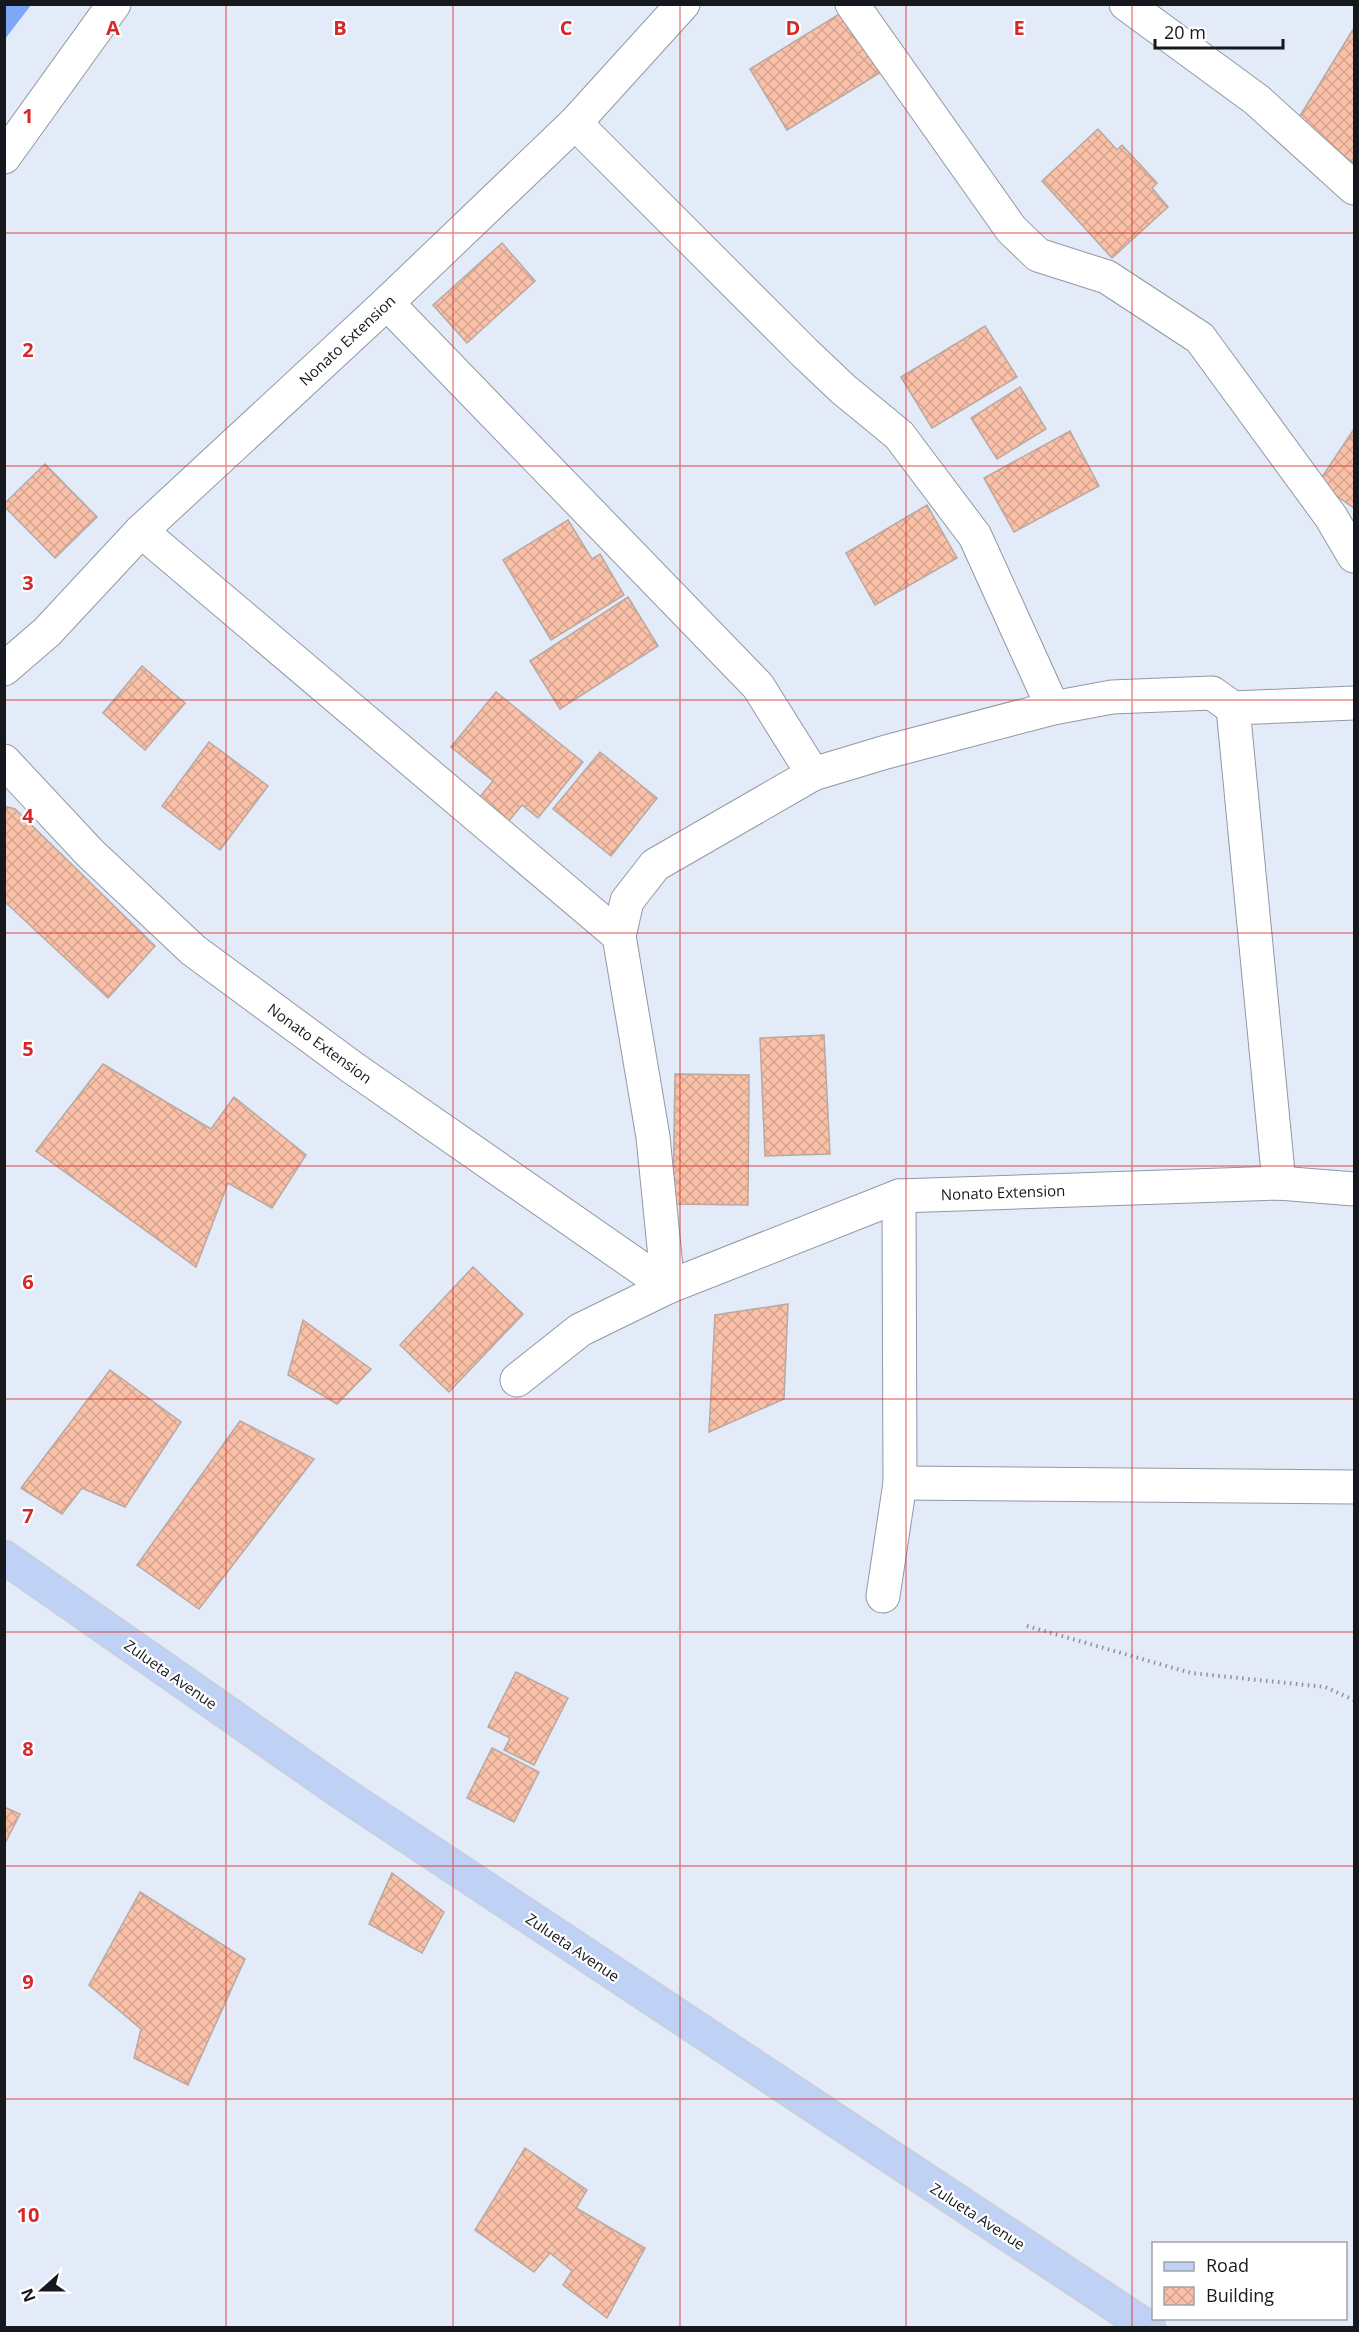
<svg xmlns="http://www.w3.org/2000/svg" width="1359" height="2332" font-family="'Open Sans',sans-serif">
  <defs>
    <pattern id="building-cross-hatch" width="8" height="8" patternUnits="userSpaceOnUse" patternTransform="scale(1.5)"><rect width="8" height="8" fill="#fac0a8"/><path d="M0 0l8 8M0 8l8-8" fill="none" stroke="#d5a490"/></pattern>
  </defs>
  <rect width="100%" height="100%" fill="#e3ebf8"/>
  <path fill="#7fa7f7" d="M 5,4 L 31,5 L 5,39 L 4,5 Z"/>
  <g fill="url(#building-cross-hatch)" stroke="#b8a9a2" stroke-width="1.5">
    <path d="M 849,8 L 886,69 L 787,130 L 750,69 Z"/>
    <path d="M 1354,28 L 1354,163 L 1295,124 Z"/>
    <path d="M 1098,129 L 1117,150 L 1122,145 L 1157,183 L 1152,188 L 1168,207 L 1112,258 L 1042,181 Z"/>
    <path d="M 502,243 L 535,281 L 467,343 L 433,305 Z"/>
    <path d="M 985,326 L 1017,377 L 932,428 L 901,377 Z"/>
    <path d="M 1020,387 L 1046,429 L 997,459 L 971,418 Z"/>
    <path d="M 1354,429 L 1354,508 L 1318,483 Z"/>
    <path d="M 1070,431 L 1099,486 L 1014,532 L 984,478 Z"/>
    <path d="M 45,464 L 97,517 L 55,558 L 4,506 L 4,504 Z"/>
    <path d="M 927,505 L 957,558 L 875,605 L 846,553 Z"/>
    <path d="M 568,520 L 592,559 L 600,554 L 624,595 L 551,640 L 503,560 Z"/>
    <path d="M 628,597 L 658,646 L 560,709 L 530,661 Z"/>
    <path d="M 142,666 L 185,703 L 145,750 L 103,713 Z"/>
    <path d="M 496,692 L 583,762 L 538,818 L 522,805 L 508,822 L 479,798 L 493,781 L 451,747 Z"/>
    <path d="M 209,742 L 268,786 L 220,850 L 162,806 Z"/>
    <path d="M 600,752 L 657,798 L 611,856 L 553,809 Z"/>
    <path d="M 4,806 L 15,809 L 155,946 L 108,998 L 4,901 Z"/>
    <path d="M 824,1035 L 830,1154 L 765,1156 L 760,1038 Z"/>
    <path d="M 103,1064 L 211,1129 L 234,1097 L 306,1155 L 272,1208 L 228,1183 L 196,1267 L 36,1151 Z"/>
    <path d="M 675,1074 L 749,1075 L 748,1205 L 673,1204 Z"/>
    <path d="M 473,1267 L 523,1314 L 449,1392 L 400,1345 Z"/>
    <path d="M 788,1304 L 784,1399 L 709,1432 L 715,1315 Z"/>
    <path d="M 303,1320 L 371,1369 L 337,1404 L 288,1375 Z"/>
    <path d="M 110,1370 L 181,1422 L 125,1507 L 82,1488 L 62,1514 L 21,1488 Z"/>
    <path d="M 240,1421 L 314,1459 L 199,1609 L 137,1565 Z"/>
    <path d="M 516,1672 L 568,1698 L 534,1765 L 504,1750 L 510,1738 L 488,1727 Z"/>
    <path d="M 492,1748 L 539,1772 L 514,1822 L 467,1798 Z"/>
    <path d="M 4,1807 L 20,1814 L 4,1845 Z"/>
    <path d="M 392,1873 L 444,1912 L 422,1953 L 369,1924 Z"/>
    <path d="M 140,1892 L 245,1959 L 188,2085 L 134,2058 L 141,2029 L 89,1985 Z"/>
    <path d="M 525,2148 L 587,2190 L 576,2208 L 645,2248 L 607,2318 L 563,2285 L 572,2271 L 550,2253 L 534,2272 L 475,2230 Z"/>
  </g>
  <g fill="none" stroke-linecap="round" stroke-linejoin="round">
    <g stroke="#9298a5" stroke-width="35">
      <g id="minor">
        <path d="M 852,4 L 1011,229 L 1038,255 L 1107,277 L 1200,338 L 1331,517 L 1354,556"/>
        <path d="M 1126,4 L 1257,100 L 1354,188"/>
        <path d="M 575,123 L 805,353 L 843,389 L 899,435 L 975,536 L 1053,708"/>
        <path d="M 4,157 L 114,4"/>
        <path d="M 387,303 L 758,686 L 813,774"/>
        <path d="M 141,531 L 619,936"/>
        <path d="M 4,669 L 47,632 L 141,531 L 387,303 L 575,123 L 683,4"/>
        <path d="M 1233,708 L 1354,703"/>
        <path d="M 4,761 L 90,853 L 193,950 L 353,1068 L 668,1287"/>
        <path d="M 668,1287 L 653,1137 L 619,936 L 627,901 L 655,865 L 813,774 L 886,752 L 1053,708 L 1112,697 L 1212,693 L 1233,708 L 1279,1183"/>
        <path d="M 517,1380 L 580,1330 L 668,1287 L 899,1196 L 1279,1183 L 1354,1189"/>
        <path d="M 900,1483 L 1354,1487"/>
        <path d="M 883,1596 L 900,1483 L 899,1196"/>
      </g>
    </g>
    <g stroke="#cccccd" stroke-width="35">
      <path id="major" d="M 4,1557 L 342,1793 L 1149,2328"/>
    </g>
    <path stroke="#8c929b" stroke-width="4" stroke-dasharray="1.5 4.5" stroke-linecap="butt" d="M 1027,1626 L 1191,1673 L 1325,1687 L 1354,1700"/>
    <use href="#minor" stroke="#fff" stroke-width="33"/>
    <use href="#major" stroke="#bfd1f5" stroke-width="33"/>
  </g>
  <path fill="none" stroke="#d62828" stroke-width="1.5" stroke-opacity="0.55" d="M 226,4 L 226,2328M 453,4 L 453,2328M 680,4 L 680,2328M 906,4 L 906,2328M 1132,4 L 1132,2328M 4,233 L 1354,233M 4,466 L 1354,466M 4,700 L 1354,700M 4,933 L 1354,933M 4,1166 L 1354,1166M 4,1399 L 1354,1399M 4,1632 L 1354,1632M 4,1866 L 1354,1866M 4,2099 L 1354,2099"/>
  <g text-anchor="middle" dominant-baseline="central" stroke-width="4.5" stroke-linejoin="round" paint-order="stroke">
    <g font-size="15" fill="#15181c" stroke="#fff">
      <text transform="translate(347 340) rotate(-43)">Nonato Extension</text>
      <text transform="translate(320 1043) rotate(36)">Nonato Extension</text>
      <text transform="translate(1003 1192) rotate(-2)">Nonato Extension</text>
      <text transform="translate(171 1674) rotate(35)">Zulueta Avenue</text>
      <text transform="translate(573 1947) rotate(34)">Zulueta Avenue</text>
      <text transform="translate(978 2216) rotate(33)">Zulueta Avenue</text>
    </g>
  </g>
  <g font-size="20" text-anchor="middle" font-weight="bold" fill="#d62828" stroke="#fff" stroke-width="4.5" stroke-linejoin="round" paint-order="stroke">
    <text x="113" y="35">A</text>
    <text x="340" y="35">B</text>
    <text x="566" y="35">C</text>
    <text x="793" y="35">D</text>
    <text x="1019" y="35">E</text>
    <text x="28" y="123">1</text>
    <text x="28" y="357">2</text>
    <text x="28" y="590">3</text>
    <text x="28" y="823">4</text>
    <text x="28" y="1056">5</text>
    <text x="28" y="1289">6</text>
    <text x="28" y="1523">7</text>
    <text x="28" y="1756">8</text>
    <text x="28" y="1989">9</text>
    <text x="28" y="2222">10</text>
  </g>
  <rect width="1359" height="2332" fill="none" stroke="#15181c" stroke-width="12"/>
  <rect x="1152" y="2242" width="195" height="78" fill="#ffffff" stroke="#a1a3a4" stroke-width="1.5"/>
  <rect x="1164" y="2262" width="30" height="9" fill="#bfd1f5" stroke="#a1a3a4" stroke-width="1.5"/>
  <text x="1206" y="2272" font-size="18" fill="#15181c">Road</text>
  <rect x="1164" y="2287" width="30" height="18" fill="url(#building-cross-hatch)" stroke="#a1a3a4" stroke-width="1.5"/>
  <text x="1206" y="2302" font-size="18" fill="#15181c">Building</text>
  <g transform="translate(42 2290) rotate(249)" stroke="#ffffff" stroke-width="4.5" paint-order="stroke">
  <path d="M0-4.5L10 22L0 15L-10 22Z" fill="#15181c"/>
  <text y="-9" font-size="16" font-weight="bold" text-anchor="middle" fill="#15181c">N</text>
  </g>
  <path d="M1155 39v9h128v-9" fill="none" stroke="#15181c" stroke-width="3"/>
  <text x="1164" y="39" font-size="18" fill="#15181c" stroke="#ffffff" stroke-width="4.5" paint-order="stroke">20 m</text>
</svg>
